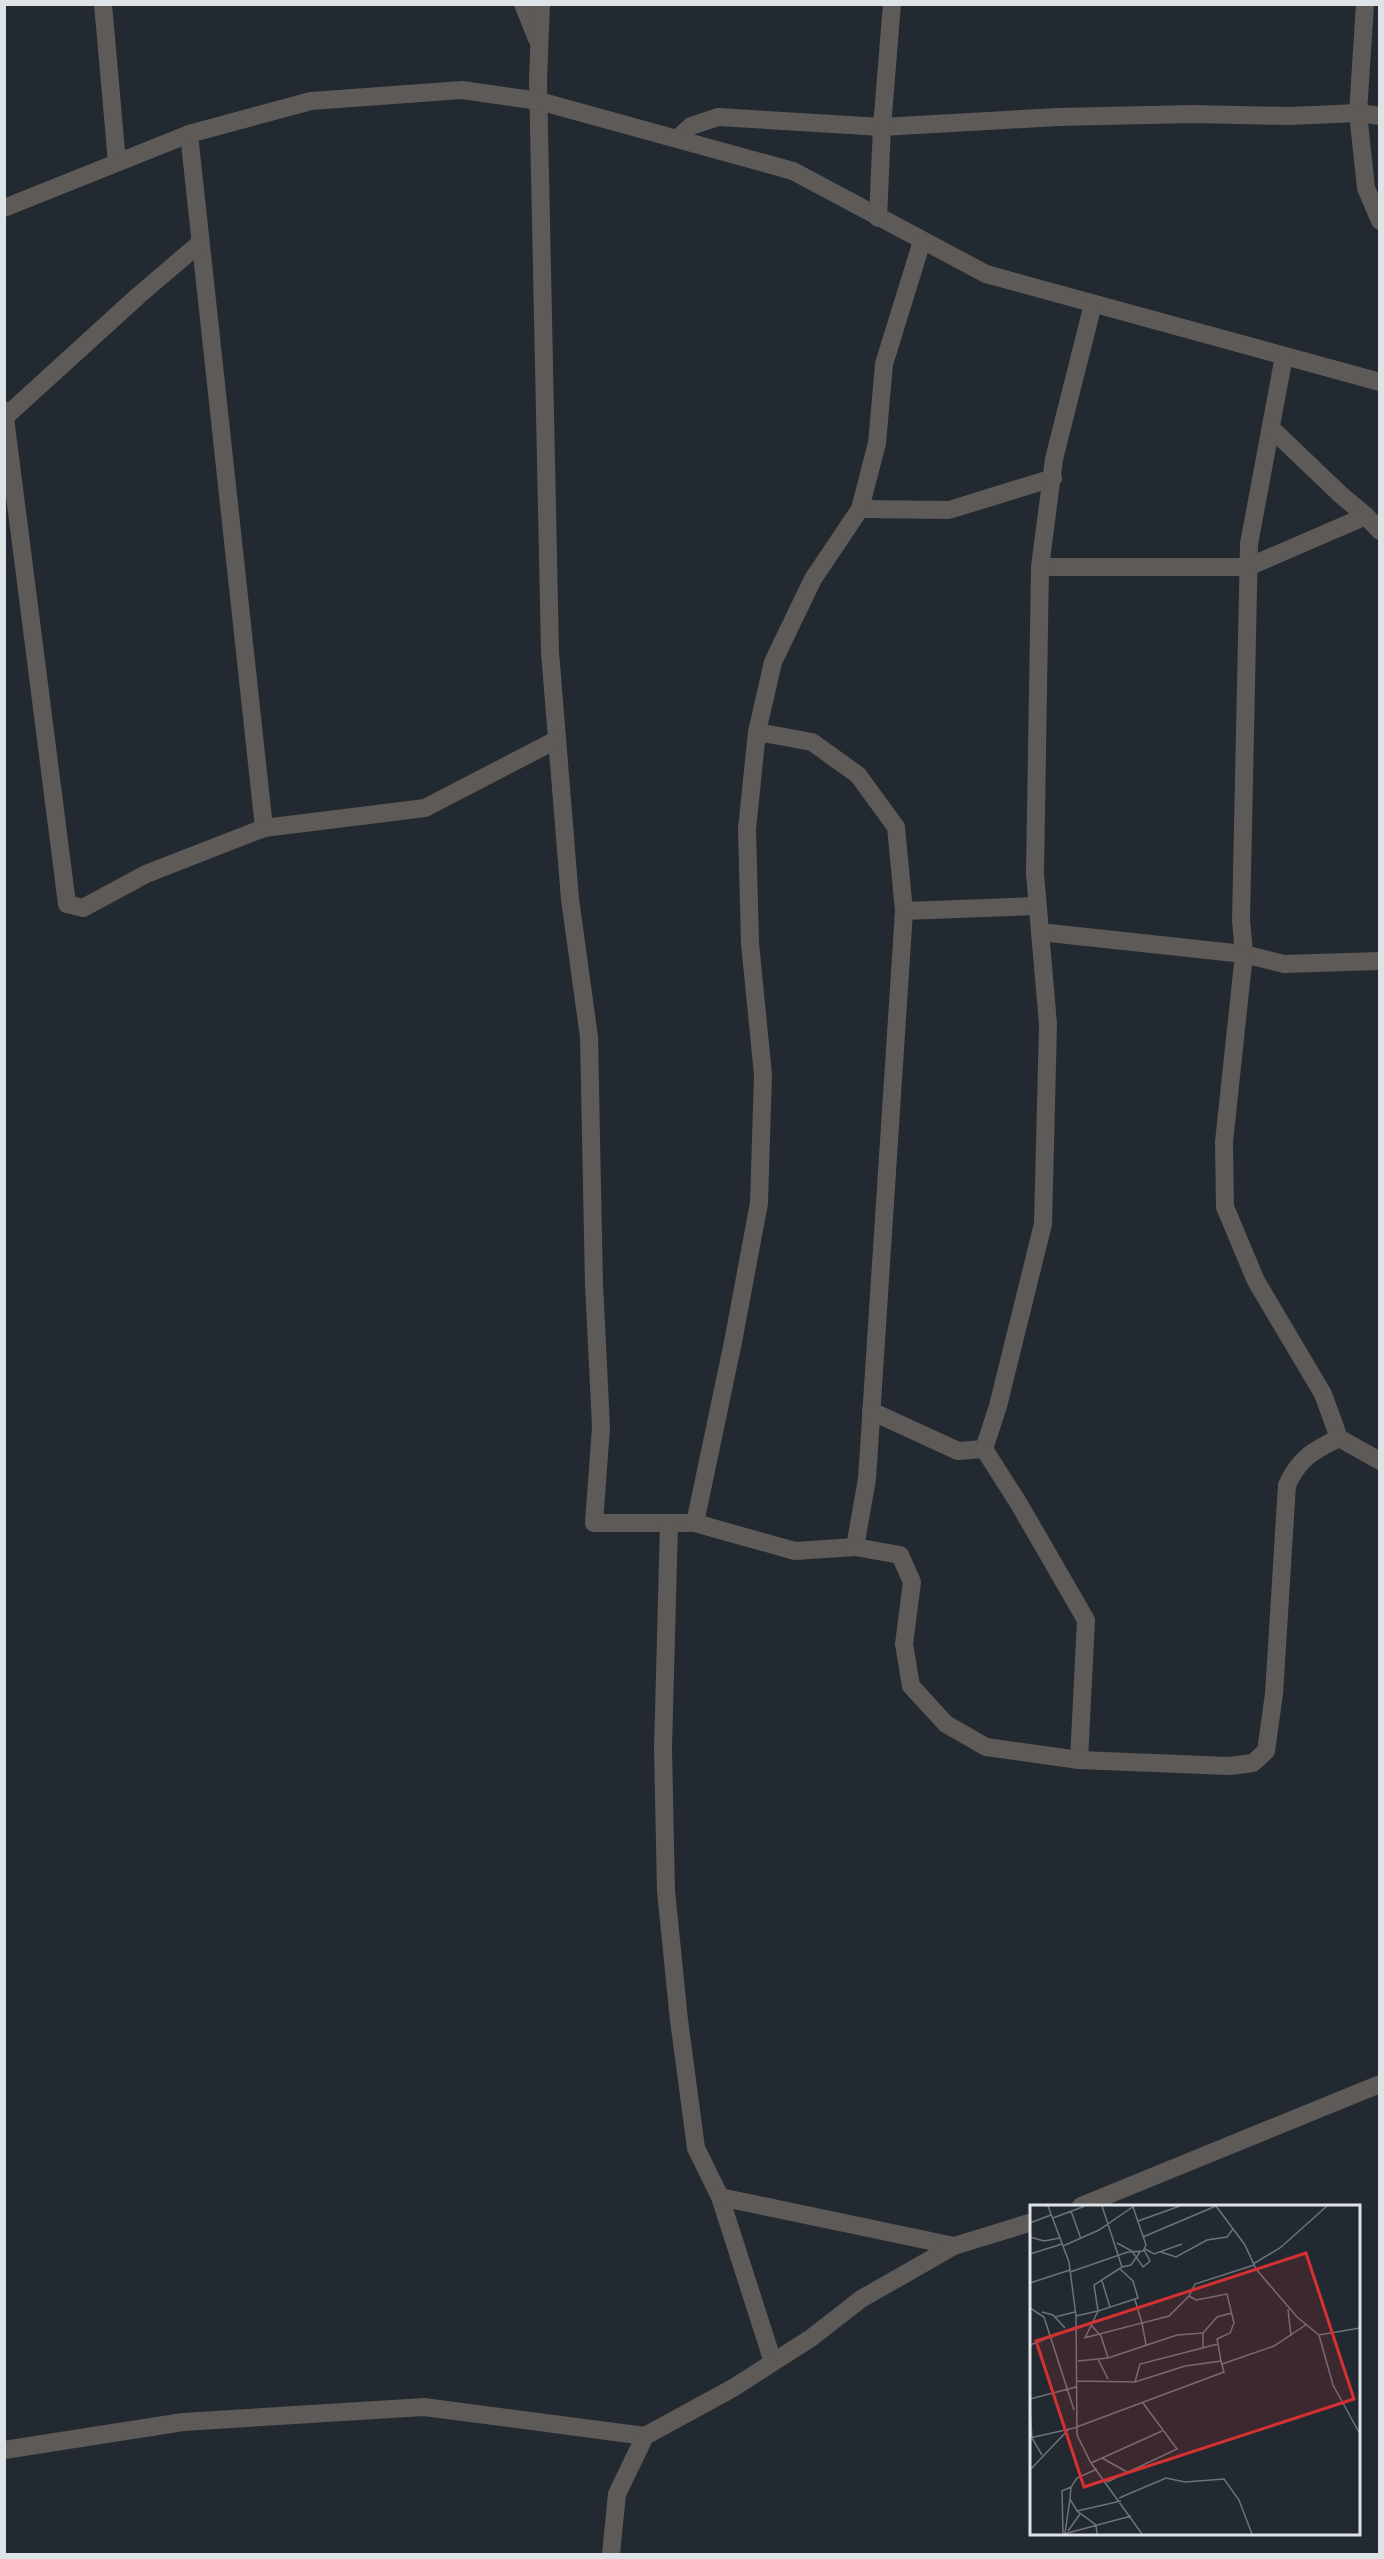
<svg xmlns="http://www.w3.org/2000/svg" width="1384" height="2559" font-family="'PT Sans',sans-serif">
  <rect width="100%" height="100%" fill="#222930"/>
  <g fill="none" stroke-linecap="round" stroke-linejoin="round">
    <g stroke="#5e5a57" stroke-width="18">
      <path d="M 103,4 L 117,162"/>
      <path d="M 523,4 L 537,39"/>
      <path d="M 541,4 L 538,80 L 550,652 L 570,899 L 589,1037 L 594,1284 L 601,1427 L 594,1523 L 695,1523"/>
      <path d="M 1365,4 L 1358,113 L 1366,188 L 1380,221"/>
      <path d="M 189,134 L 264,828"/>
      <path d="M 677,139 L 691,126 L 718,117 L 882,127 L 1058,117 L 1193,114 L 1289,116 L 1358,113 L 1380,116"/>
      <path d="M 4,208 L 189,134 L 311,101 L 462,90 L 539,101 L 793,171 L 986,274 L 1380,382"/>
      <path d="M 878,218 L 882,127 L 892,4"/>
      <path d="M 1284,356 L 1249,544 L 1241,920 L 1244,954 L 1284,964 L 1380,961"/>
      <path d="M 4,410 L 67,904 L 83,908 L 146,874 L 264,828 L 425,808 L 556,740"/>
      <path d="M 5,417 L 138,296 L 200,243"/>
      <path d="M 1271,428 L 1341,495 L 1366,516 L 1380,531"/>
      <path d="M 860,509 L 949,510 L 1053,478"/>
      <path d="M 1040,567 L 1248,567 L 1366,516"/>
      <path d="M 757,732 L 812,742 L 858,775 L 896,827 L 904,911 L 867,1479 L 855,1547 L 795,1551 L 695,1523 L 733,1342 L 759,1203 L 763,1075 L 750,943 L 747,829 L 757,732 L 773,662 L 813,579 L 860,509 L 877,443 L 884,364 L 922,241"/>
      <path d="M 904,911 L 1037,906"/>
      <path d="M 1040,932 L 1244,954 L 1224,1142 L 1225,1207 L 1256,1281 L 1323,1394 L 1339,1438 L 1380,1461"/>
      <path d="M 871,1411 L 958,1451 L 984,1449 L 998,1406 L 1043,1224 L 1048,1024 L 1035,874 L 1040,567 L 1054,459 L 1093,304"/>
      <path d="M 984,1449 L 1019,1504 L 1086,1620 L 1079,1760"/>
      <path d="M 669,1524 L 663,1749 L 666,1891 L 679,2020 L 696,2148 L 720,2197 L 773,2362"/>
      <path d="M 855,1547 L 900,1555 L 912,1582 L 904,1644 L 911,1686 L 946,1724 L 986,1747 L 1079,1760 L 1229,1766 L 1253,1763 L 1266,1751 L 1274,1694 L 1287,1485 C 1300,1457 1313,1451 1339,1438"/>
      <path d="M 720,2197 L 954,2246"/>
      <path d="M 1081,2206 L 1380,2084"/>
      <path d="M 4,2450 L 183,2422 L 424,2407 L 645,2436"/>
      <path d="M 611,2554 L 617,2494 L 645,2436 L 733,2388 L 811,2338 L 861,2299 L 954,2246 L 1032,2222"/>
    </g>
  </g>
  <g transform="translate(1030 2205)">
    <rect width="330" height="330" fill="#222930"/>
    <path fill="none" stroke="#6d7379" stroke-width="1.5" d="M 18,1 L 39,57 L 46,111 L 47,230 L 61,258 L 112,329M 72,1 L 92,62 L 101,60 L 110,47M 186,1 L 215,40 L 226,64 L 267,112 L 289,130 L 330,123M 41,6 L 51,34M 23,13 L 55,1M 108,16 L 150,1M 0,18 L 21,10M 0,32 L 14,36 L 30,33M 113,32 L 186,1M 87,38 L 102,46 L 113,62 L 120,56 L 114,45M 33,41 L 69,25 L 104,1M 115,44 L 124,49 L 152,39M 131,47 L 146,52 L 177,35 L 197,32 L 203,24M 0,49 L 32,39M 223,59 L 250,43 L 297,1M 40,67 L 98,47 L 113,46 L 116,40 L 103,2M 72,76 L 80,102M 0,78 L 40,65M 159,91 L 166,95 L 197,89 L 204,118 L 200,128 L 187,134 L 188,139M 0,103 L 14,112 L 44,205M 258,104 L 261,131M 12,107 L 23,110 L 35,123M 46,111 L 68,106 L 64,80 L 92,62M 25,112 L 45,107M 61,120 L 71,131 L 78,153M 173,128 L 187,112 L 202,108M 289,130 L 303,180 L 330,229M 54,133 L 112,118 L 105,95M 55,133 L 68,106 L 108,93 L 103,76 L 90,64M 0,140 L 46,122M 116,140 L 112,118 L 139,111 L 159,91 L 165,79 L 224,60M 68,154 L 78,174M 48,156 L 78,153 L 147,130 L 173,128 L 173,142M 192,159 L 244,141 L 277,119M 47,176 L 105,177 L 155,161 L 191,156 L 188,139 L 110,159 L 105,177M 0,194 L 46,182M 0,201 L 2,233 L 12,250M 0,233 L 44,223 L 194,167 L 191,156M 72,253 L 97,267M 61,258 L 132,226M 67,264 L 47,273 L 41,282 L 40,294 L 47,306 L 66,320 L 67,329M 0,265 L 39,224M 77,277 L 147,244 L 113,198M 89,293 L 136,273 L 155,277 L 194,274 L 209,295 L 222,329M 47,306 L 91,296M 38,326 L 50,309M 35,328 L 40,294M 33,329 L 32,286 L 41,282M 34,329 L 101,311"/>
    <path fill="#d63132" fill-opacity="0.15" stroke="#d63132" stroke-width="3" d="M 276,48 L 324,194 L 54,282 L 6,136 Z"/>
    <rect width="330" height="330" fill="none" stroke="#dee3e7" stroke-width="3"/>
  </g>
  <rect width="1384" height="2559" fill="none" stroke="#dee3e7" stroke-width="12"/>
</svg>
